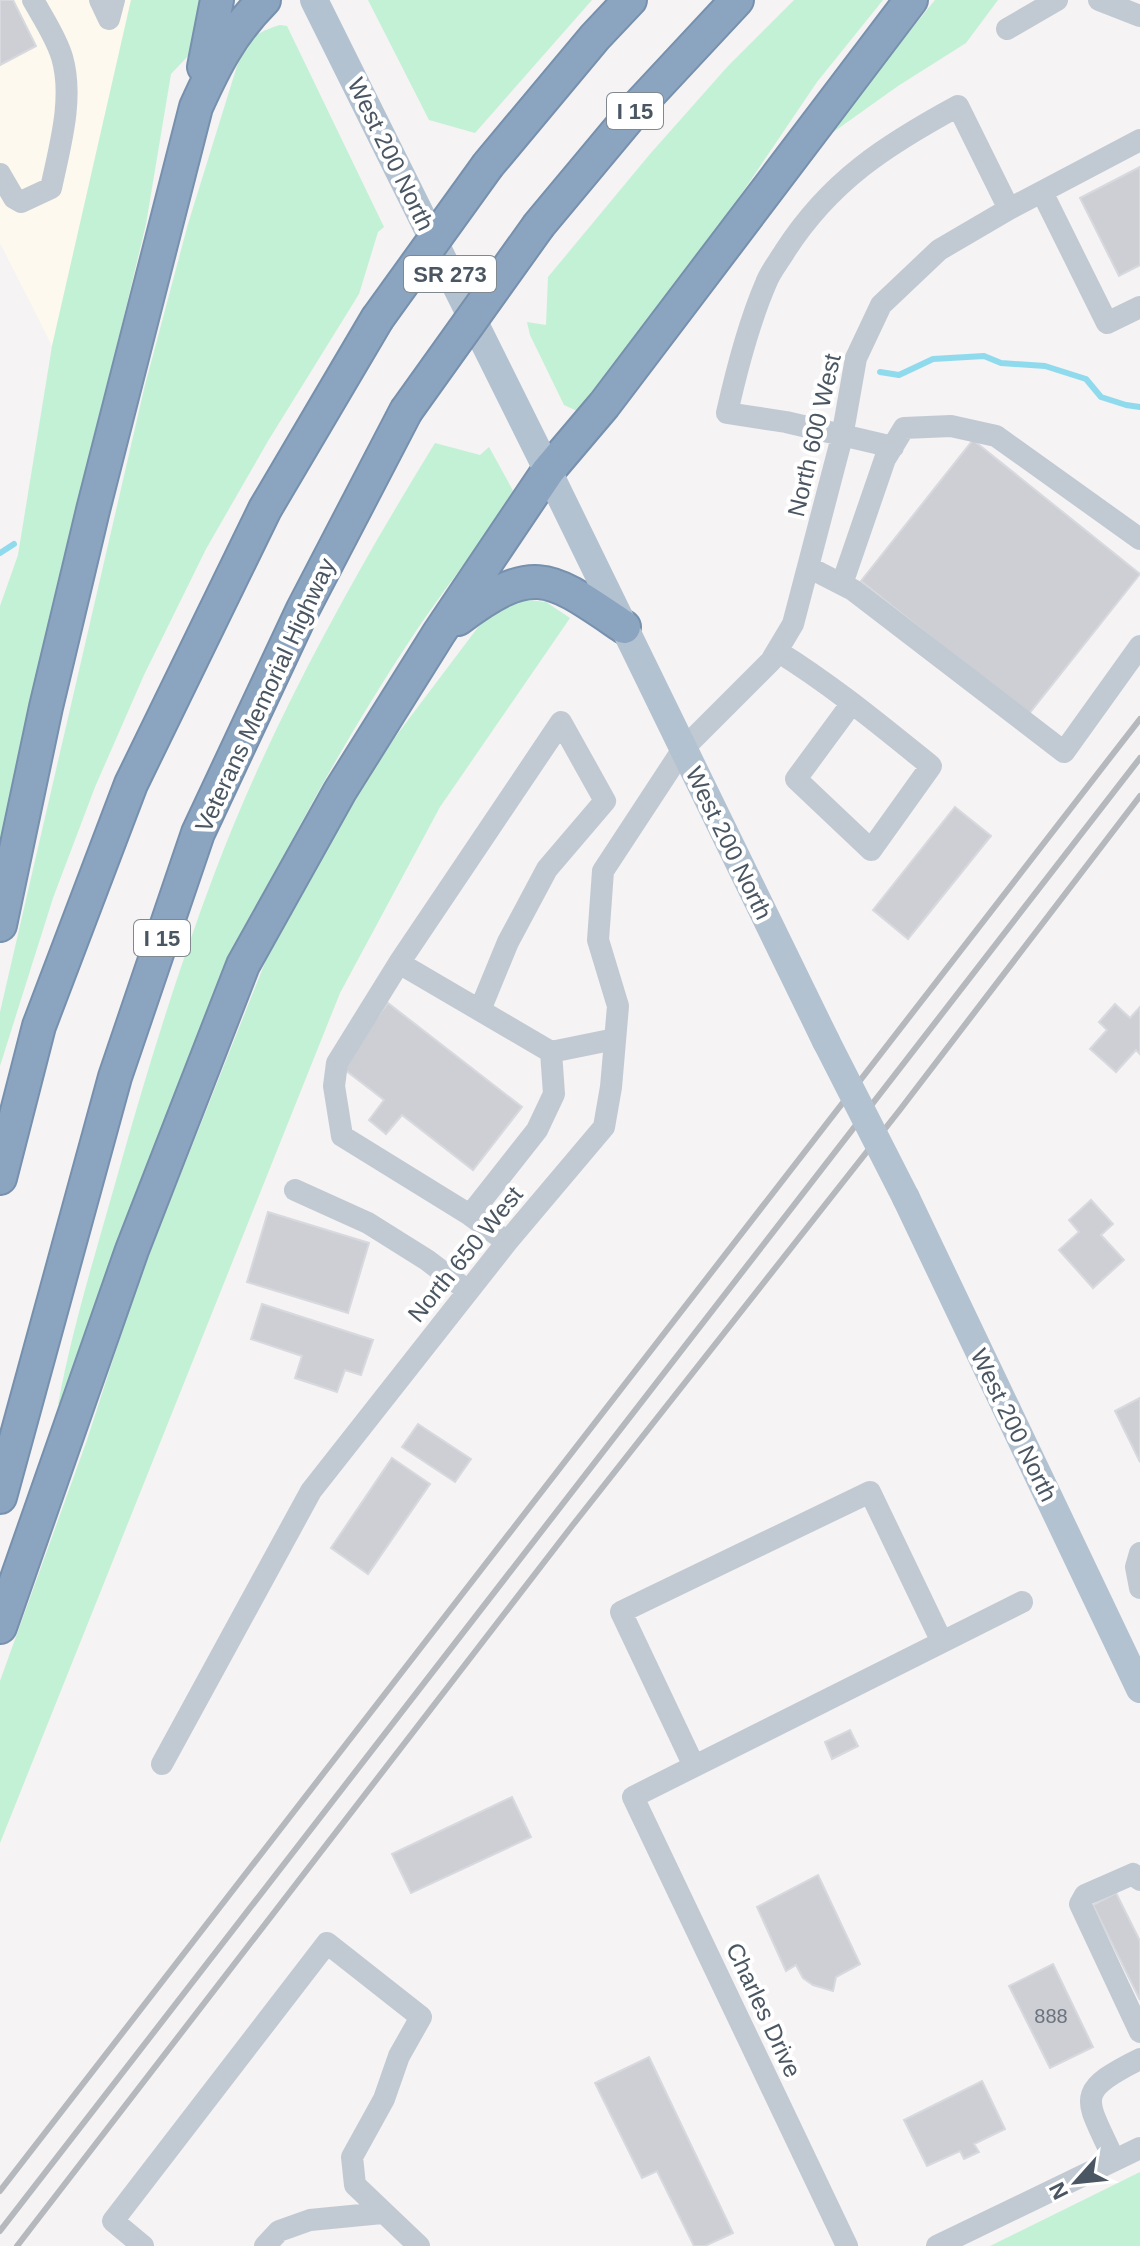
<svg xmlns="http://www.w3.org/2000/svg" width="1140" height="2246" viewBox="0 0 1140 2246" font-family="Helvetica,sans-serif">
<style>
.commercial{fill:#fdf9ef}
.green{fill:#c3f1d5}
.lines{fill:none;stroke-linecap:round;stroke-linejoin:round}
.stream{stroke:#90daee;stroke-width:6}
.building{fill:#cdcfd5;stroke:#d7d9de;stroke-width:2}
.highway-casing{stroke:#7690ad;stroke-width:36}
.minor{stroke:#c1cad2;stroke-width:22}
.major{stroke:#b3c2d1;stroke-width:28}
.highway{stroke:#8ba5c1;stroke-width:32}
.rail{stroke:#b5b8bd;stroke-width:6}
.highway-bridge-casing{stroke:#7690ad;stroke-width:36;stroke-linecap:butt}
.major-bridge{stroke:#b3c2d1;stroke-width:28}
.highway-bridge{stroke:#8ba5c1;stroke-width:32}
.labels{text-anchor:middle;dominant-baseline:central;stroke-width:8;stroke-linejoin:round;paint-order:stroke}
.number-label{font-size:20px;fill:#6b747e}
.shield{fill:#fff;stroke:#808990;stroke-width:2}
.shield-label{font-size:22px;font-weight:bold;fill:#4a5661}
.street-label{font-size:24px;fill:#4a5661;stroke:#fff}
</style>
<rect width="100%" height="100%" fill="#f5f3f3"/>
<path class="commercial" d="M 0,0 L 131,0 L 52,346 L 0,243 Z"/>
<path class="green" d="M 131,0 L 202,0 L 189,55 L 171,74 L 146,224 L 57,597 L 0,848 L 0,606 L 18,555 L 52,346 Z
M 368,0 L 592,0 L 475,133 L 429,120 Z
M 794,0 L 883,0 L 817,82 L 696,261 L 588,408 L 577,411 L 564,405 L 530,335 L 527,322 L 546,325 L 548,277 L 650,154 L 728,66 Z
M 935,0 L 998,0 L 966,43 L 898,86 L 832,133 L 890,55 Z
M 280,25 L 287,26 L 384,227 L 378,232 L 359,294 L 268,441 L 206,549 L 144,675 L 95,787 L 53,898 L 0,1066 L 0,1012 L 145,385 L 188,224 L 237,66 C 247,41 253,33 280,25 Z
M 435,443 L 480,455 L 489,447 L 516,496 C 482,541 446,586 414,634 C 351,729 296,828 246,931 L 66,1395 L 58,1405 C 72,1328 96,1252 117,1177 C 146,1074 177,972 215,872 C 271,724 352,578 435,443 Z
M 527,595 L 528,600 L 546,602 L 570,618 L 440,807 L 340,993 L 0,1843 L 0,1681 L 87,1440 L 139,1279 L 266,960 L 320,855 L 362,781 L 491,610 Z
M 1140,2172 L 1140,2246 L 990,2246 Z"/>
<g class="lines">
<path class="stream" d="M 880,372 L 899,375 L 933,359 L 984,356 L 1001,363 L 1045,366 L 1086,379 L 1101,397 L 1126,405 L 1140,407
M 0,553 L 14,544"/>
</g>
<path class="building" d="M 0,0 L 13,0 L 36,46 L 0,65 Z
M 1140,167 L 1140,265 L 1119,276 L 1080,198 Z
M 973,440 L 1140,574 L 1028,715 L 861,581 Z
M 955,807 L 991,836 L 908,939 L 873,910 Z
M 388,1003 L 522,1107 L 473,1170 L 402,1115 L 386,1134 L 369,1120 L 384,1100 L 340,1066 Z
M 1115,1004 L 1130,1018 L 1140,1007 L 1140,1054 L 1136,1050 L 1116,1072 L 1090,1049 L 1107,1030 L 1099,1022 Z
M 1091,1200 L 1113,1224 L 1101,1235 L 1124,1260 L 1093,1288 L 1059,1250 L 1079,1232 L 1069,1220 Z
M 268,1212 L 369,1243 L 348,1313 L 247,1282 Z
M 262,1304 L 373,1340 L 361,1375 L 345,1370 L 337,1392 L 295,1378 L 302,1356 L 251,1339 Z
M 1140,1398 L 1140,1462 L 1115,1411 Z
M 418,1424 L 471,1459 L 455,1482 L 402,1447 Z
M 392,1458 L 430,1484 L 368,1574 L 331,1548 Z
M 850,1730 L 858,1746 L 832,1759 L 825,1742 Z
M 512,1797 L 531,1837 L 411,1893 L 392,1854 Z
M 818,1875 L 860,1964 L 836,1977 L 833,1991 L 813,1985 L 803,1978 L 796,1965 L 786,1971 L 757,1907 Z
M 1116,1893 L 1140,1941 L 1140,2000 L 1093,1905 Z
M 1053,1964 L 1093,2047 L 1050,2068 L 1009,1986 Z
M 649,2057 L 733,2233 L 705,2246 L 694,2246 L 657,2171 L 642,2178 L 595,2083 Z
M 982,2081 L 1005,2129 L 974,2144 L 979,2152 L 964,2159 L 960,2151 L 927,2166 L 904,2120 Z"/>
<g class="lines">
<g class="highway-casing">
<path id="highway" d="M 204,67 L 217,0
M 488,165 L 595,37 L 630,0
M 539,225 L 640,104 L 737,0
M 458,619 C 535,561 550,577 624,627
M 0,925 L 46,707 L 93,510 L 196,107 C 215,65 231,33 264,0
M 0,1178 L 39,1026 L 131,784 L 265,509 L 377,319
M 0,1497 L 115,1077 L 198,833 L 303,609 L 406,411
M 0,1627 L 132,1250 L 243,965 L 340,791 L 439,633 L 548,471 L 604,405 L 911,0"/>
</g>
<path class="minor" d="M 100,0 L 109,19 L 114,0
M 1099,0 L 1140,16
M 1007,29 L 1057,0
M 0,174 L 14,198 L 21,202 L 51,188 C 60,146 74,98 62,57 C 56,37 43,18 33,0
M 1042,192 L 1107,323 L 1140,307
M 893,447 L 786,422 L 727,413 C 737,368 748,325 766,283 C 770,272 779,261 785,251 C 830,181 886,145 958,106 L 1009,209
M 810,568 L 853,590 L 1064,752 L 1140,646
M 842,584 L 885,459 L 904,428 L 951,426 L 996,436 L 1140,539
M 777,651 C 832,685 880,725 931,766 L 871,850 L 796,779 L 852,703
M 399,963 L 337,1063 L 334,1086 L 342,1136 L 470,1215 L 507,1242
M 480,1010 L 508,942 L 547,869 L 605,801 L 561,722 L 399,963 L 551,1052 L 615,1039
M 295,1190 L 368,1223 L 427,1260 L 468,1291
M 470,1215 L 537,1130 L 554,1094 L 551,1052
M 1140,1553 L 1136,1567 L 1140,1588
M 162,1764 L 311,1491 L 507,1242 L 604,1127 L 611,1087 L 618,1006 L 598,940 L 603,871 L 683,749 L 771,661 L 793,624 L 842,437 L 856,358 L 881,305 L 939,250 L 1009,209 L 1140,140
M 694,1766 L 621,1612 L 870,1492 L 942,1642
M 1140,1880 L 1133,1874 L 1085,1895 L 1080,1904 L 1140,2032
M 1114,2160 C 1087,2099 1071,2093 1140,2059
M 143,2246 L 113,2221 L 327,1943 L 421,2017 L 399,2056 L 384,2099 L 352,2157 L 355,2185 L 419,2246
M 265,2246 L 279,2231 L 310,2220 L 382,2213
M 847,2246 L 633,1797 L 1022,1602
M 937,2246 L 1140,2148"/>
<path class="major" d="M 314,0 L 548,471 L 826,1041
M 906,1198 L 1140,1689"/>
<use href="#highway" class="highway"/>
<path class="rail" d="M 0,2191 L 1140,719
M 0,2231 L 1140,758
M 17,2246 L 572,1526 L 899,1111 L 1140,796"/>
<g class="highway-bridge-casing">
<path id="highway-bridge" d="M 377,319 L 488,165
M 406,411 L 539,225"/>
</g>
<path class="major-bridge" d="M 826,1041 L 906,1198"/>
<use href="#highway-bridge" class="highway-bridge"/>
</g>
<g class="labels">
<g class="number-label">
<text x="1051" y="2016">888</text>
</g>
<g class="shield">
<rect x="607" y="93" width="56" height="36" rx="6"/>
<rect x="404" y="256" width="92" height="36" rx="6"/>
<rect x="134" y="920" width="56" height="36" rx="6"/>
</g>
<g class="shield-label">
<text x="635" y="111">I 15</text>
<text x="450" y="274">SR 273</text>
<text x="162" y="938">I 15</text>
</g>
<g class="street-label">
<text transform="translate(391 154) rotate(64)">West 200 North</text>
<text transform="translate(814 435) rotate(-77)">North 600 West</text>
<text transform="translate(265 695) rotate(-65)">Veterans Memorial Highway</text>
<text transform="translate(729 843) rotate(64)">West 200 North</text>
<text transform="translate(465 1254) rotate(-51)">North 650 West</text>
<text transform="translate(1014 1425) rotate(64)">West 200 North</text>
<text transform="translate(764 2010) rotate(65)">Charles Drive</text>
</g>
</g>
<g transform="translate(1076 2182) rotate(243)" stroke="#ffffff" stroke-width="6" paint-order="stroke">
<path d="M0-6L14 30L0 20L-14 30Z" fill="#4a5661"/>
<text y="-12" font-size="22" font-weight="bold" text-anchor="middle" fill="#4a5661">N</text>
</g>
</svg>
